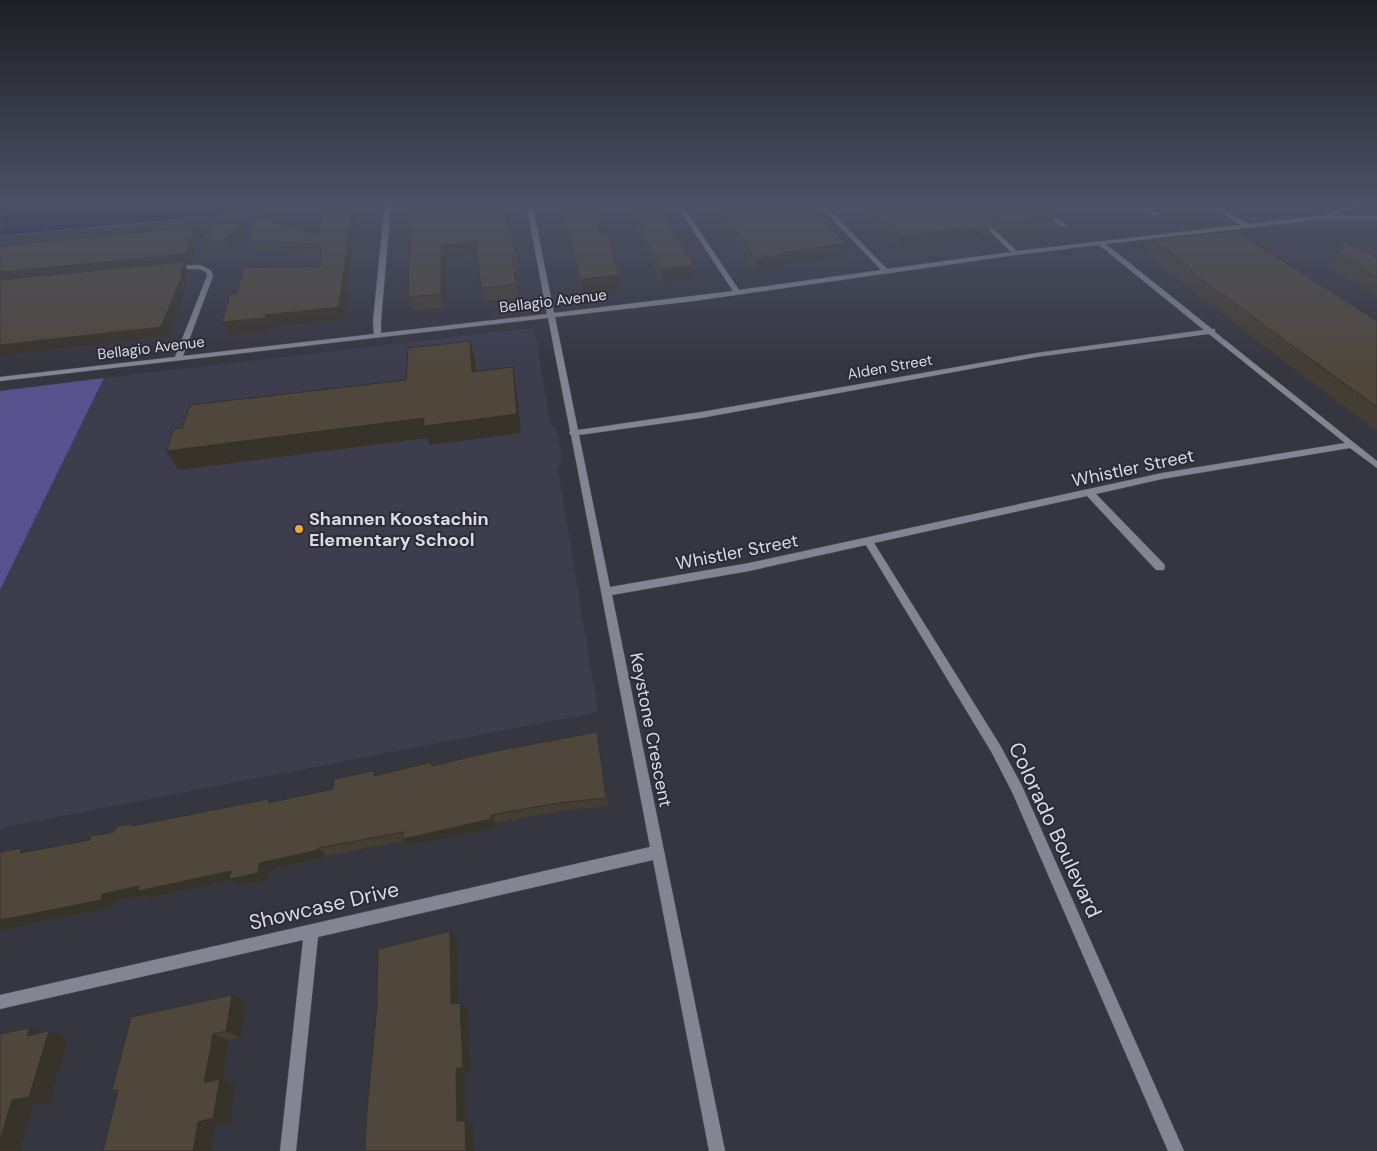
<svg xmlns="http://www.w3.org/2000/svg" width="1377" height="1151" viewBox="0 0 1377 1151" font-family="'DM Sans',sans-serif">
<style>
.built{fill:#3d3d4e}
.green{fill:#57518d}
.water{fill:#1b0d47;stroke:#554b76}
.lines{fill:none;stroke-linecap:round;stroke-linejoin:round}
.minor-casing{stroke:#52525c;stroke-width:1}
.minor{fill:#848492;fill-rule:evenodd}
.wall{fill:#443d34}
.shaded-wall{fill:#37322a}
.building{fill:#4f473c;stroke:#37322a}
.poi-dot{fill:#eca93a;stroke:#2c2b37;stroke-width:2}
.labels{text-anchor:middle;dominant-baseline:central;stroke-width:4;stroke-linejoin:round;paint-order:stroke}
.far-street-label{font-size:15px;fill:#dbdbe2;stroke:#2c2b37}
.street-label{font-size:18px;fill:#dbdbe2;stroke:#2c2b37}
.poi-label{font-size:18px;font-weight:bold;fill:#dbdbe2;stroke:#2c2b37;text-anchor:start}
.near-street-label{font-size:21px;fill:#dbdbe2;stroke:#2c2b37}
</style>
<rect width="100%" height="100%" fill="#363641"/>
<path class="built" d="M 531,328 L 535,332 L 550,422 L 557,431 L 562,458 L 558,469 L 598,712 L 0,828 L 0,590 L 104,378 Z"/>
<path class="green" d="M 104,378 L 0,590 L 0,391 Z"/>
<path class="water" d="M 0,203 L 269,203 L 268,207 L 260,210 L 217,215 L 211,218 L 196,216 L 171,220 L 0,236 Z"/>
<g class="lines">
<g class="minor-casing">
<path id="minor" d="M 385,203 L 391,203 L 381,321 L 381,333 L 547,314 L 526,203 L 532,203 L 554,313 L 733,291 L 675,203 L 681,203 L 739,290 L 881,270 L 817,203 L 823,203 L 887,269 L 1011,252 L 960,203 L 966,203 L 1017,251 L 1241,225 L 1207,203 L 1213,203 L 1248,224 L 1317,216 L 1377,216 L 1377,220 L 1317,220 L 1106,244 L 1212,329 L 1215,329 L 1215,332 L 1377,461 L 1377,468 L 1350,448 L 1162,479 L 1096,494 L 1164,564 L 1165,567 L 1164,570 L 1156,570 L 1087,496 L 874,543 L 1000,745 L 1022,786 L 1184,1151 L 1168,1151 L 1013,794 L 992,753 L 866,545 L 749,571 L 612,595 L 725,1151 L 709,1151 L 653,860 L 318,937 L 296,1151 L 280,1151 L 303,940 L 0,1009 L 0,995 L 650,847 L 571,435 L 569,433 L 570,431 L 548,318 L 0,381 L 0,377 L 175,357 L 207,276 L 206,272 L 199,269 L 171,269 L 171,267 L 173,266 L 200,265 L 211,270 L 213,276 L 183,356 L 374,334 L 373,321 ZM 1099,245 L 1204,330 L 1036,353 L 701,412 L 578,430 L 555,317 L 694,301 L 1016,255 ZM 1209,334 L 1345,443 L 1162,473 L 749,563 L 610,587 L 579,435 L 701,418 L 1036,357 Z
M 1032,203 L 1038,203 L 1067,226 L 1062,227 Z
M 1135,203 L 1141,203 L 1160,215 L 1155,216 Z
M 1357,204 L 1360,206 L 1359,207 L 1328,216 L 1325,214 Z"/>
</g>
<use href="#minor" class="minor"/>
</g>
<path class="wall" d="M 324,203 L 362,203 L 360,204 L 352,250 L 344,319 L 271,327 L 270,330 L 229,335 L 237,294 L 321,266 L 321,256 L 256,252 L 250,240 L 318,235 Z
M 411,203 L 509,229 L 516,254 L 518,267 L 514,268 L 518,298 L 484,301 L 481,288 L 478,254 L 445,258 L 445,308 L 413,310 L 408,297 Z
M 560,203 L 598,203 L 599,208 L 592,208 L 620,289 L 583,293 Z
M 622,203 L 656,203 L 694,278 L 662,282 L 641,242 L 641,237 Z
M 706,203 L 806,203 L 844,257 L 784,264 L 784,267 L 755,271 L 725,227 Z
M 852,203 L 1037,203 L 1055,216 L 1051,228 L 1000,233 L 992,225 L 989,234 L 981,235 L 980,238 L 898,248 Z
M 1156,203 L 1274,203 L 1226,209 L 1218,204 L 1215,210 L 1174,215 Z
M 242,223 L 246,232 L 228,250 L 207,248 L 202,239 Z
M 1152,239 L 1377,321 L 1377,431 L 1246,333 L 1247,332 L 1183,284 L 1184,283 L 1145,253 Z
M 1345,241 L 1377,258 L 1377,297 L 1329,267 Z
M 598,741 L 608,806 L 561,811 L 495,823 L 495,827 L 408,846 L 404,841 L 326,856 L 326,857 L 268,870 L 267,880 L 239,886 L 231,880 L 150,898 L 145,895 L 115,901 L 113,907 L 29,852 L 90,840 L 131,824 L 134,826 L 272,802 L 333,789 L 377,775 L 433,766 Z
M 232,995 L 246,1003 L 241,1038 L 228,1040 L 222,1080 L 236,1084 L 230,1122 L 215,1126 L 211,1151 L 103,1151 L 117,1093 L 112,1091 Z"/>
<path class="shaded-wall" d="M 355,203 L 362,203 L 360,204 L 352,250 L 344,319 L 271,327 L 270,330 L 229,335 L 222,322 L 265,315 L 339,307 L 348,238 Z
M 1190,203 L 1218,203 L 1215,210 L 1174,215 L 1180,204 Z
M 1230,203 L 1274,203 L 1226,209 Z
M 242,223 L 246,232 L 228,250 L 224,241 Z
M 984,226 L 980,238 L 898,248 L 900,236 Z
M 194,227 L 199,236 L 191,263 L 185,264 L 188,271 L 186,279 L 188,282 L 167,336 L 0,355 L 0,272 Z
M 476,241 L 479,254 L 445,258 L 445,308 L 441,294 L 441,245 Z
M 846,244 L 844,257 L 784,264 L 784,267 L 755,271 L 756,259 L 783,252 Z
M 694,265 L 694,278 L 662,282 L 662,269 Z
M 619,275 L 620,289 L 583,293 L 581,279 Z
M 470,341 L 475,360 L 476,391 L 472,372 Z
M 513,367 L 516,386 L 521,433 L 430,445 L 427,438 L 178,470 L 166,451 Z
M 491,815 L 495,823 L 495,827 L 408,846 L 403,839 Z
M 22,848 L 35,855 L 20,853 Z
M 319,848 L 326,856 L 326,857 L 268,870 L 267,880 L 239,886 L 231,880 L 150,898 L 145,895 L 115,901 L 113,907 L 0,930 L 0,920 L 102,894 L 259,863 Z
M 450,931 L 457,940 L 458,1011 L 451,1004 Z
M 232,995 L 246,1003 L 241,1038 L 226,1031 Z
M 460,1003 L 467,1010 L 470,1073 L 464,1074 L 465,1124 L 457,1121 L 456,1069 Z
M 30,1028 L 48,1034 L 49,1031 L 68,1037 L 50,1101 L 33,1105 L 20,1151 L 0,1151 L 0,1140 Z
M 213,1034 L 228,1040 L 222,1080 L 236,1084 L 230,1122 L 215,1126 L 211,1151 L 193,1151 L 204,1083 Z
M 465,1121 L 473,1125 L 474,1151 L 466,1151 Z"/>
<path class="building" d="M 324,203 L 355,203 L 348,238 L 339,307 L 265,315 L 265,318 L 222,322 L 230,295 L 237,294 L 244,268 L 321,266 L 321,245 L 250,240 L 255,217 L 318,235 Z
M 411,203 L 504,203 L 508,229 L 510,229 L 516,254 L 512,254 L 516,284 L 481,288 L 476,241 L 441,245 L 441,294 L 408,297 Z
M 561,203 L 590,203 L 601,234 L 608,233 L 619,275 L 581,279 Z
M 628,203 L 656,203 L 694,265 L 662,269 L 641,230 L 643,229 Z
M 716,203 L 806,203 L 846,244 L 783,252 L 785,254 L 756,259 L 726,214 Z
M 866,203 L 972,203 L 993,222 L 981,223 L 984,226 L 900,236 Z
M 984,203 L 1037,203 L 1055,216 L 1004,221 Z
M 219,223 L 242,223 L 224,241 L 202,239 Z
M 194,227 L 186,254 L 0,272 L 0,246 Z
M 1236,231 L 1377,321 L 1377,407 L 1255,319 L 1257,319 L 1190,271 L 1193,270 L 1152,239 Z
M 1345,241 L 1377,258 L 1377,277 L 1338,253 Z
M 184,262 L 180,273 L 183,273 L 161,327 L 0,345 L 0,280 Z
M 470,341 L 472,372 L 513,367 L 517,414 L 424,426 L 424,418 L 166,451 L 174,429 L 182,428 L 190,405 L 406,380 L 408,348 Z
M 597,732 L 606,798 L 558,803 L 491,815 L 491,819 L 403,839 L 403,832 L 319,848 L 319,850 L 259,863 L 258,873 L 229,879 L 231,871 L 138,891 L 139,886 L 102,894 L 101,900 L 0,920 L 0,852 L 22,848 L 20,853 L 90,840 L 91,836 L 113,832 L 119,826 L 131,824 L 132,826 L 269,799 L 268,803 L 333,789 L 334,779 L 374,771 L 374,776 L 431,762 L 432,766 L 491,752 Z
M 450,931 L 451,1004 L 460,1003 L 463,1067 L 456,1069 L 457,1121 L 465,1121 L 466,1151 L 365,1151 L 367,1109 L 377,1006 L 378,949 Z
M 232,995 L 226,1031 L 213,1034 L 204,1083 L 220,1079 L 213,1118 L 198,1122 L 193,1151 L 103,1151 L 118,1090 L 112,1091 L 131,1017 Z
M 30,1028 L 27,1036 L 49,1031 L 29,1097 L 12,1100 L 0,1140 L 0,1034 Z"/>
<linearGradient id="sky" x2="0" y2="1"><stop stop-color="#1e1e24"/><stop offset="0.56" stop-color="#4c5265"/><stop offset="1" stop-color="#4c5265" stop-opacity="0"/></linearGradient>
<rect width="1377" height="364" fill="url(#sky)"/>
<circle class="poi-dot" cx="299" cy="529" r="5"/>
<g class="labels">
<g class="far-street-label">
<text transform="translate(553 301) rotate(-7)">Bellagio Avenue</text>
<text transform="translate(151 348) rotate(-7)">Bellagio Avenue</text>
<text transform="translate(890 367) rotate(-10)">Alden Street</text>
</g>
<g class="street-label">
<text transform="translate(1133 468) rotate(-12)">Whistler Street</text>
<text transform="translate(737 552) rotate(-11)">Whistler Street</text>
<text transform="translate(651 730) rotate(79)">Keystone Crescent</text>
</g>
<g class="poi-label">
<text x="309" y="519">Shannen Koostachin<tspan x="309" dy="21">Elementary School</tspan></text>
</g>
<g class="near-street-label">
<text transform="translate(1055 830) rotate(65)">Colorado Boulevard</text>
<text transform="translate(324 906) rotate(-13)">Showcase Drive</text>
</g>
</g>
</svg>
